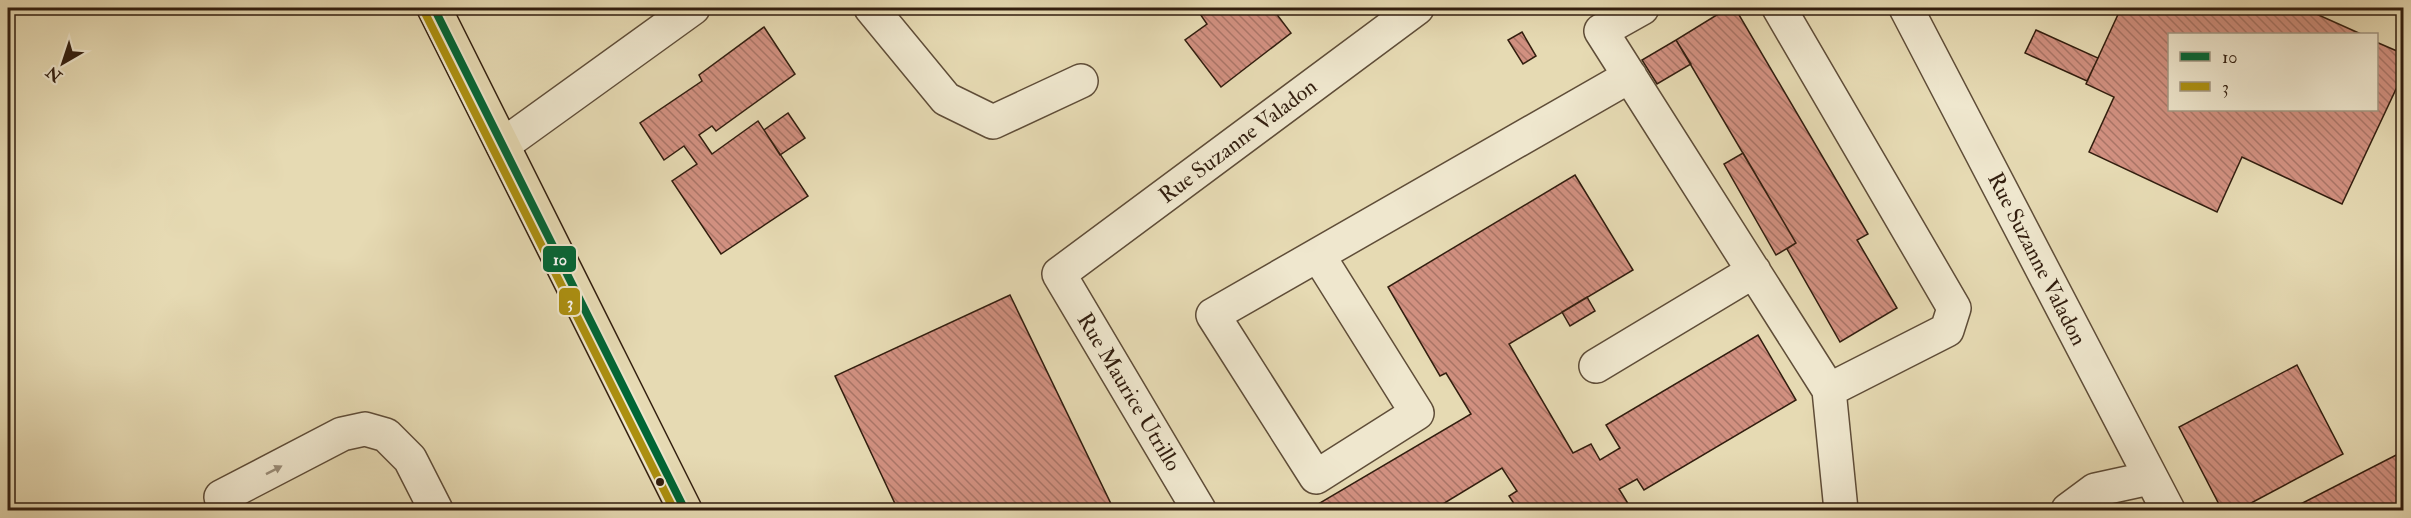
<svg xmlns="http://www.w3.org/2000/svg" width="2411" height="518" viewBox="0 0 2411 518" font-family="'IM FELL Double Pica',serif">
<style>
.building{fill:url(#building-back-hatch);stroke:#321e0f;stroke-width:1.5}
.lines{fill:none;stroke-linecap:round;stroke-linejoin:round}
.minor-casing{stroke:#5f4d38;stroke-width:36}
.major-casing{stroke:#321e0f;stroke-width:36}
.minor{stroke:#efe7ce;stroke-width:33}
.major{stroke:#e6dab3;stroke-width:33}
.bus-1-casing{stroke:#efe7ce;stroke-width:12}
.bus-2-casing{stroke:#efe7ce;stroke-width:12}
.bus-1{stroke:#016635;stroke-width:8}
.bus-2{stroke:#ac9010;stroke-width:8}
.oneway{fill:#9a8d78}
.bus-dot{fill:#321e0f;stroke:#efe7ce;stroke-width:2}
.labels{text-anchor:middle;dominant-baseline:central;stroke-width:5;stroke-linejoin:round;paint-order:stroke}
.street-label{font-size:22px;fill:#321e0f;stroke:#efe7ce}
.line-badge{stroke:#efe7ce;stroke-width:2}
.badge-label{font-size:16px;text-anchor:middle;font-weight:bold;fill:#fff}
</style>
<defs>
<pattern id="building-back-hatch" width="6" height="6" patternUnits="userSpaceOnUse" patternTransform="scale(1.5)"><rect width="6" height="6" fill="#d19080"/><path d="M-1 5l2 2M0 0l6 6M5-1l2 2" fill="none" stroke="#aa7567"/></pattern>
</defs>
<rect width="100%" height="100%" fill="#e6dab3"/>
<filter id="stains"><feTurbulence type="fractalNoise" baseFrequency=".00333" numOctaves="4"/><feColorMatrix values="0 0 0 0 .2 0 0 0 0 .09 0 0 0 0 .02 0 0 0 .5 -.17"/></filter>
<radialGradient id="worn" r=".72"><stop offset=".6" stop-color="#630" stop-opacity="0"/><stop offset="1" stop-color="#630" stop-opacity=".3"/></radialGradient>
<path class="building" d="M 1196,8 L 1272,8 L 1291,33 L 1221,87 L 1185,40 L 1207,24 Z
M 1728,8 L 1735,8 L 1868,234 L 1857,240 L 1897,308 L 1840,342 L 1787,249 L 1796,243 L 1676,40 Z
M 2121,8 L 2303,8 L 2361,34 L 2170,34 L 2170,110 L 2376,110 L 2376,42 L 2404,54 L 2404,72 L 2342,204 L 2242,157 L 2217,212 L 2089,152 L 2114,97 L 2086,84 Z
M 764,27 L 795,74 L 716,131 L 712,126 L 699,135 L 712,154 L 758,121 L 808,196 L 721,254 L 672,181 L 697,164 L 684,146 L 664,160 L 640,123 L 702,81 L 699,75 Z
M 2036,30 L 2098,58 L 2087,81 L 2025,53 Z
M 1522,32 L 1536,56 L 1523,64 L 1508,40 Z
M 1676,40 L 1691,64 L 1657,84 L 1642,60 Z
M 788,113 L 805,138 L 780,155 L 764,130 Z
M 1743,153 L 1796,243 L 1776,255 L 1724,164 Z
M 1575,175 L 1633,270 L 1509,344 L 1573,453 L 1591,444 L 1600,460 L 1620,448 L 1606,425 L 1758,335 L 1796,400 L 1644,490 L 1637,479 L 1619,489 L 1632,510 L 1518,510 L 1509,496 L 1517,491 L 1502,468 L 1433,510 L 1308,510 L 1471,414 L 1446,373 L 1440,376 L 1388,287 Z
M 1010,295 L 1114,510 L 898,510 L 835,376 Z
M 1587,297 L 1595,311 L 1570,326 L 1562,312 Z
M 2297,365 L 2343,454 L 2238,510 L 2222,510 L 2179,427 Z
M 2404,451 L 2404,510 L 2289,510 Z"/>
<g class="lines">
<g class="minor-casing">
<path id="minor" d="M 871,8 L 946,99 L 993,122 L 1081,81
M 1642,8 L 1601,31 L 1829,390 L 1841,510
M 1779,8 L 1954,308 L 1947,330 L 1829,390
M 1906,8 L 2168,510
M 503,145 L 693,8
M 1318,255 L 1417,413 L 1316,477 L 1213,315 L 1630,76
M 1596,366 L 1754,271
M 221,497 L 342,434 L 365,429 L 386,435 L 410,459 L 436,510
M 1199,510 L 1059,274 L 1417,8
M 2068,510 L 2095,490 L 2150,478"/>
</g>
<g class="major-casing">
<path id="major" d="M 434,8 L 685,510"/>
</g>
<use href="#minor" class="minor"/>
<use href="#major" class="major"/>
<g class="bus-1-casing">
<path id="bus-1" d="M 434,8 L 685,510"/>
</g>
<g class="bus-2-casing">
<path id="bus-2" d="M 425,13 L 674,510"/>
</g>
<use href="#bus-1" class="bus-1"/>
<use href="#bus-2" class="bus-2"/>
</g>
<defs><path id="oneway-solid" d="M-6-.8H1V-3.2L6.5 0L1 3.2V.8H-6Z" transform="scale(1.5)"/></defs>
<use class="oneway" href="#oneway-solid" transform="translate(274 470) rotate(-27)"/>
<circle class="bus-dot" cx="660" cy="482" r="5"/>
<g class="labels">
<g class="street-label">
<text transform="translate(1238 141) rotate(-37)">Rue Suzanne Valadon</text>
<text transform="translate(2037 259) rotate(63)">Rue Suzanne Valadon</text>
<text transform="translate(1129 392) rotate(59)">Rue Maurice Utrillo</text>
</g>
</g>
<g class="line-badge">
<rect x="542" y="245" width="35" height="28" rx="6" fill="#016635"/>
<rect x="558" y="287" width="23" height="29" rx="6" fill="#ac9010"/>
</g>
<g class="badge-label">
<text x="560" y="265">10</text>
<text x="570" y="308">3</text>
</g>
<rect width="2411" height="518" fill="none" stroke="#e6dab3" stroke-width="30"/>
<rect x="9" y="9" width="2393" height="500" fill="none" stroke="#321e0f" stroke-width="3"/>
<rect x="15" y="15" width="2381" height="488" fill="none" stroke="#321e0f" stroke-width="1.5"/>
<rect x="2168" y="33" width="210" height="78" fill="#efe7ce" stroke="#a39782" stroke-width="1.5"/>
<rect x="2180" y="52" width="30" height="9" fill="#016635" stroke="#a39782" stroke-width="1.5"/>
<text x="2222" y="63" font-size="18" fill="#321e0f">10</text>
<rect x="2180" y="82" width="30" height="9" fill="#ac9010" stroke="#a39782" stroke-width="1.5"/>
<text x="2222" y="93" font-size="18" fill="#321e0f">3</text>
<g transform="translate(63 63) rotate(219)" stroke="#efe7ce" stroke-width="4.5" paint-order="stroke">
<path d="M0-4.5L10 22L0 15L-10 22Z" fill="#321e0f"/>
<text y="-9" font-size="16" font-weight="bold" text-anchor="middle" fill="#321e0f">N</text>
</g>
<rect width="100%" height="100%" filter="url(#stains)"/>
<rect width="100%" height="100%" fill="url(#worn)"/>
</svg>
